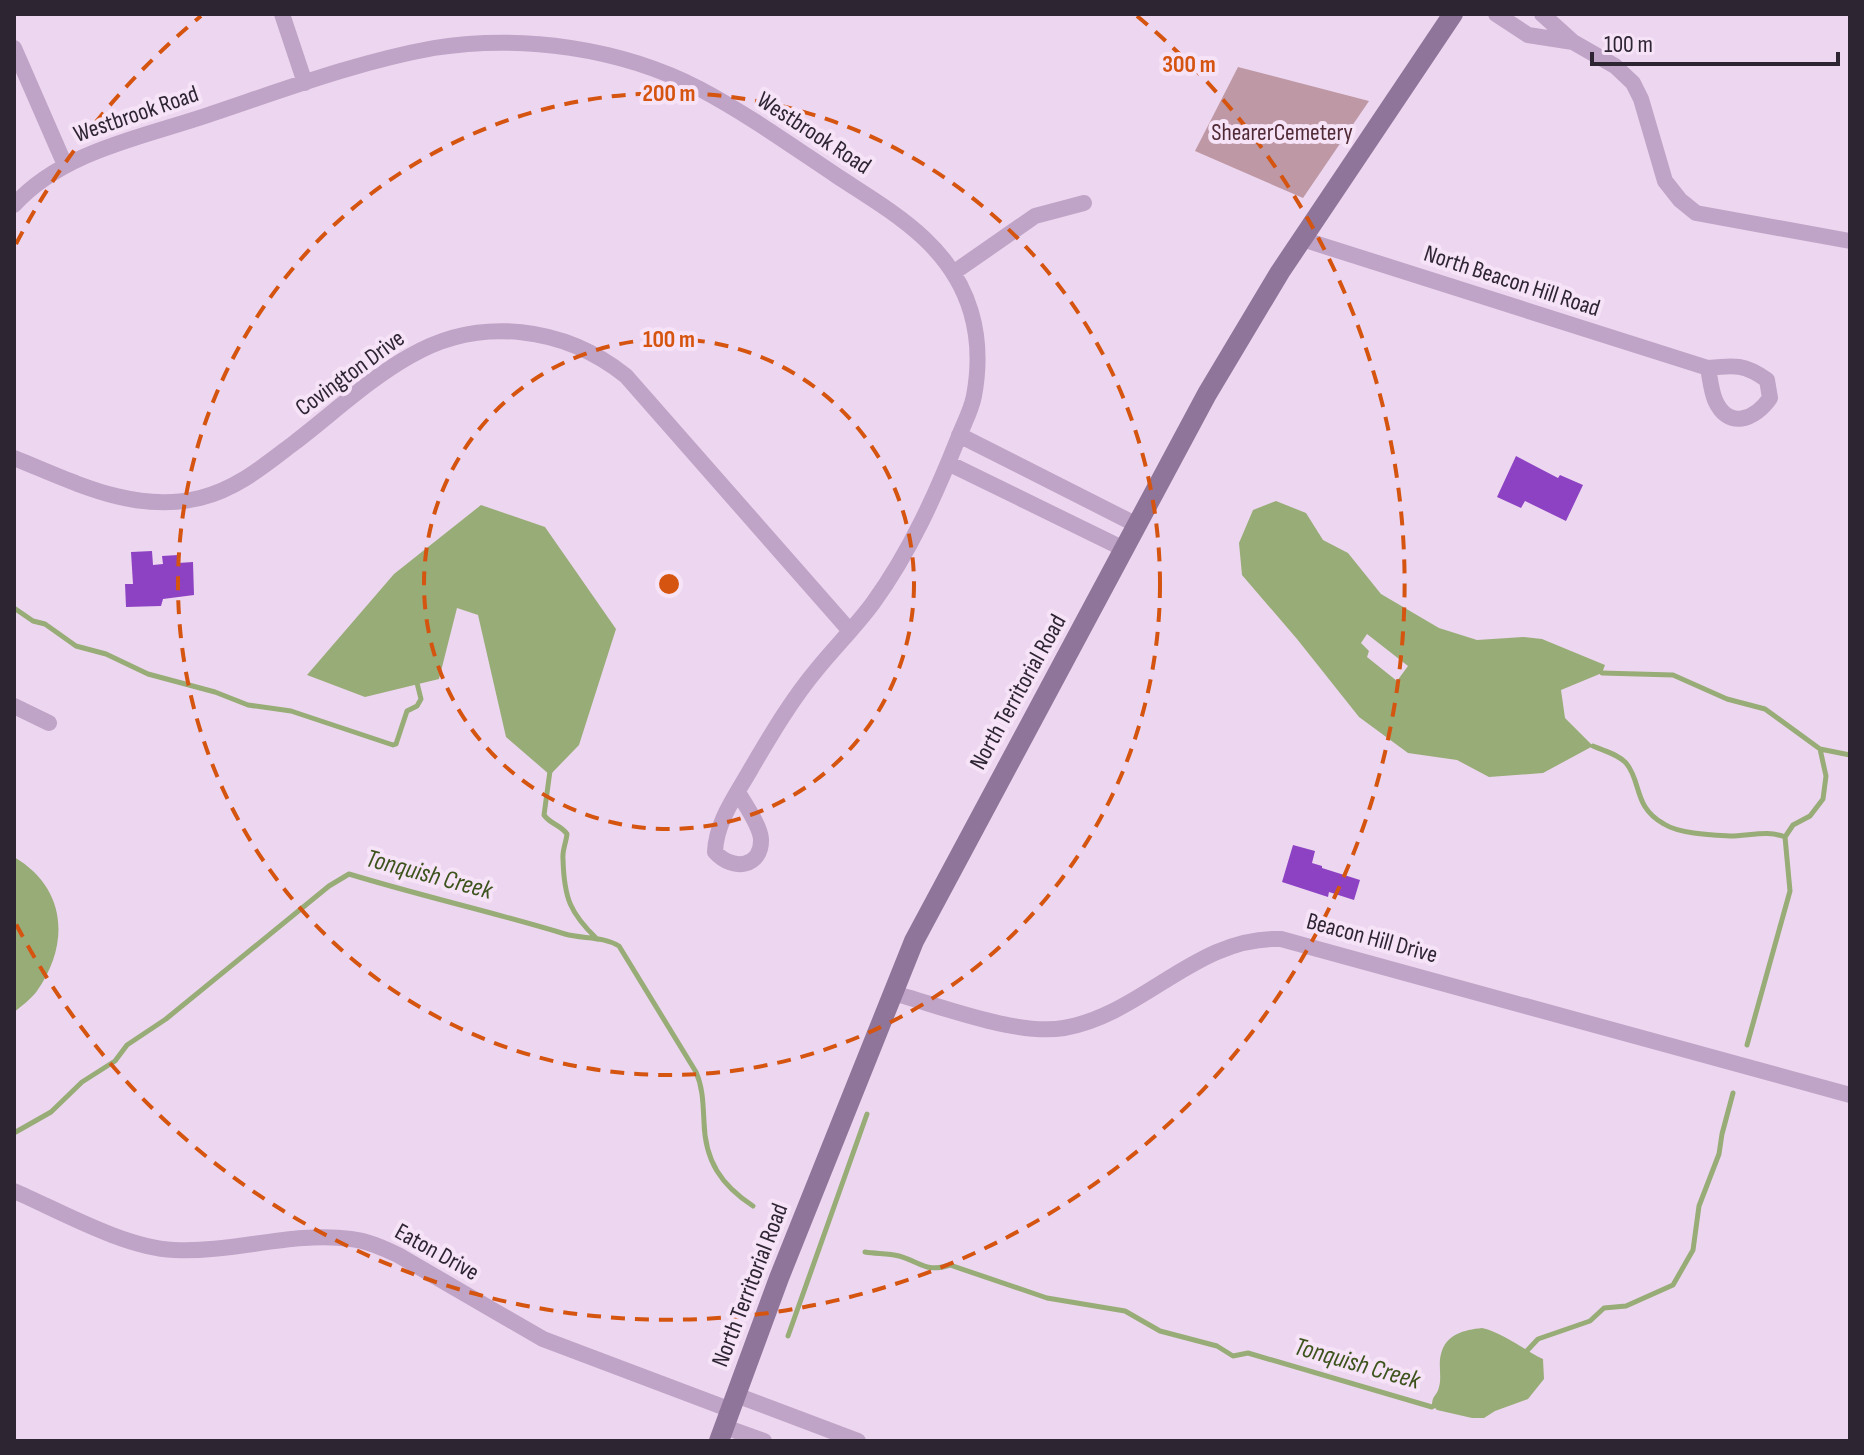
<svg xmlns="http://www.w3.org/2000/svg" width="1864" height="1455" viewBox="0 0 1864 1455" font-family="'Sofia Sans Condensed',sans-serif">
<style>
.green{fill:#be98a4}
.water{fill:#98ac77;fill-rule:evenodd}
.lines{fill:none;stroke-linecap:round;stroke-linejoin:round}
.stream{stroke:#98ac77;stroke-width:5}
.building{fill:#8d42c3}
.minor{stroke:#c0a4c7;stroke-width:16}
.secondary{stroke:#90759b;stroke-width:20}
.ring{fill:none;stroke:#d55410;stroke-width:4;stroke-dasharray:14 10}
.labels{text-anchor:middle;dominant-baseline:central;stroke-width:8;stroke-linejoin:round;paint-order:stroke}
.street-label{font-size:24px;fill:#2e2533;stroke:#f6e3f8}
.park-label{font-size:24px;fill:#502a35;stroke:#f6e3f8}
.water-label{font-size:26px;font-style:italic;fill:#3d531c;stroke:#f6e3f8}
.centre{fill:#d55410;stroke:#f6e3f8;stroke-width:4}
.ring-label{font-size:24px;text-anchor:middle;font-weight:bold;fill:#d55410;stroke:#f6e3f8;stroke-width:8;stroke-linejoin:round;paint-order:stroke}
</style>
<rect width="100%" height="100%" fill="#edd7f0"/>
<path class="green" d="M 1238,67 L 1369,101 L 1303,198 L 1195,151 Z"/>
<path class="water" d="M 1276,501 L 1306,513 L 1323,540 L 1348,553 L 1381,594 L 1439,628 L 1477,640 L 1523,637 L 1542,639 L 1605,665 L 1602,673 L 1561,690 L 1565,718 L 1593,746 L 1543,773 L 1489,777 L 1457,760 L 1408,753 L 1359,717 L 1297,639 L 1242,575 L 1239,543 L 1253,510 ZM 1367,634 L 1408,666 L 1397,681 L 1367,657 L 1369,651 L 1361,643 Z
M 481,505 L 545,527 L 616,629 L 579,745 L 550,775 L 506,737 L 478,615 L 457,608 L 439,679 L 365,697 L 307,675 L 394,574 Z
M 14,857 C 67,888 70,944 37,991 C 31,999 22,1006 14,1012 Z
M 1482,1328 C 1504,1333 1522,1349 1543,1359 L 1544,1379 L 1528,1399 L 1495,1411 L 1484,1418 L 1472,1418 L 1437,1410 L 1432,1405 C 1432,1395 1437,1396 1439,1387 C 1442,1377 1438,1365 1441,1354 C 1446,1334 1464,1330 1482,1328 Z"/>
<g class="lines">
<path class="stream" d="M 14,608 L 33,621 L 45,624 L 76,646 L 106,654 L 148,674 L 215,692 L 248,705 L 291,711 L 393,745 L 396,744 L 407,711 L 417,706 L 421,699 L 416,679
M 1602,673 L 1673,675 L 1727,699 L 1765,709 L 1820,749 L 1850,755
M 1593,746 C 1604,751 1618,754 1626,763 C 1642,782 1633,807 1664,824 C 1680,834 1711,835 1730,836 C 1749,836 1768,830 1785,837
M 550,771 L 544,815 C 550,824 561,825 567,834 C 566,843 562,851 563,859 C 564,898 570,913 597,939
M 1747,1045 L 1790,891 L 1785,837 L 1793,825 L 1810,816 L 1823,799 L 1826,776 L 1820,749
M 14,1133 L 51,1112 L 82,1082 L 115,1061 L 127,1045 L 166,1019 L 329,886 L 349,874 C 421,896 493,912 565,934 C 582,939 603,936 619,946 L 696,1072 C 703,1088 703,1104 704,1122 C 705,1161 721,1185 753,1206
M 865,1252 C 876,1254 888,1253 899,1256 C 921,1262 925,1273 950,1265 L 1047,1298 L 1125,1311 L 1160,1331 L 1217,1346 L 1233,1356 L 1248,1353 L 1432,1407 L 1438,1403
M 788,1336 L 867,1114
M 1523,1355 L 1538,1339 L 1590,1321 L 1604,1308 L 1626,1306 L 1673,1285 L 1693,1250 L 1699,1206 L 1719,1154 L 1722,1134 L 1733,1093"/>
</g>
<path class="building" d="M 1516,456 L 1558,478 L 1560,475 L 1583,485 L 1566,521 L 1525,501 L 1521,508 L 1497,497 Z
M 152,551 L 153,565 L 163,564 L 162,556 L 178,555 L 178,563 L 193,562 L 194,595 L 163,599 L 161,606 L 126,607 L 125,584 L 133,584 L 131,552 Z
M 1293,845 L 1315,851 L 1312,863 L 1322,866 L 1322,868 L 1360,880 L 1354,900 L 1329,892 L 1328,897 L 1282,882 Z"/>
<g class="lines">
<path class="minor" d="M 282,14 L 305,83
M 1496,14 L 1528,35 L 1573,42
M 1542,14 L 1573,42 L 1615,66 L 1633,83 L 1641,99 L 1665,181 L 1680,200 L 1696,213 L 1850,241
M 14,48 L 65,165
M 14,205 C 62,152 139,138 205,116 C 280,91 356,62 434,48 C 522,34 621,48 700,89 C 747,114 792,146 837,176 C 892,212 951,244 971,312 C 979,339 979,369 974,396 C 971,411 964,423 959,436 C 936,494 910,552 873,603 C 856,626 836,646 818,668 C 792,699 772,733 752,767 C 737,794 716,821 715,852 C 733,872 762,867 761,839 C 760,825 745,805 738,792
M 1302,239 L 1708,368 C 1734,365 1745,364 1767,380 L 1770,398 C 1755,420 1728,430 1715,400 C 1711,390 1710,378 1708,368
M 953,273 L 1035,216 L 1084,203
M 959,435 L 1137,525
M 14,458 C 74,482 134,514 200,498 C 237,489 265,465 294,443 C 332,414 369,379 410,356 C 480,315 565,327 626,376 L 850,631
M 950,464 L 1124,549
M 14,706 L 49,723
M 893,993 C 941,1006 1016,1036 1064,1028 C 1144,1014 1196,936 1281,939 L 1850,1095
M 14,1191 C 60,1211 125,1248 174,1250 C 233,1253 293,1231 351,1239 C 368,1241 383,1248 398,1255 L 543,1339 L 731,1410
M 736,1395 L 858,1441
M 725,1427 L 764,1441"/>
<path class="secondary" d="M 719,1441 L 779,1278 L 914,941 L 1207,394 L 1280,272 L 1453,14"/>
</g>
<g class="ring">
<circle cx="669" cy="584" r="245"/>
<circle cx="669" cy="584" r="491"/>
<path d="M16 244A736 736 0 0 1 201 16M1137 16A736 736 0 1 1 16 924"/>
</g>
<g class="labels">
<g class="street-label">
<text transform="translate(136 114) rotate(-19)">Westbrook Road</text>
<text transform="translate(814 133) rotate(33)">Westbrook Road</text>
<text transform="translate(1512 281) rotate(18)">North Beacon Hill Road</text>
<text transform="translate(350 373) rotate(-36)">Covington Drive</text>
<text transform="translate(1018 692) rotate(-61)">North Territorial Road</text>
<text transform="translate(1372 938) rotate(15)">Beacon Hill Drive</text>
<text transform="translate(437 1252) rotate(29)">Eaton Drive</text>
<text transform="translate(750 1285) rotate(-69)">North Territorial Road</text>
</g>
<g class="park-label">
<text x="1282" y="132">ShearerCemetery</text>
</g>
<g class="water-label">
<text transform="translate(429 875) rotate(15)">Tonquish Creek</text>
<text transform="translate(1357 1364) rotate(16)">Tonquish Creek</text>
</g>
</g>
<circle cx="669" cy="584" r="12" class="centre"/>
<g class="ring-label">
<text x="1189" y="72">300 m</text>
<text x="669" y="101">200 m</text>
<text x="669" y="347">100 m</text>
</g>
<rect width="1864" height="1455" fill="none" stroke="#2e2533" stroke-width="32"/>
<path d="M1592 52v12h246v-12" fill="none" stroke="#2e2533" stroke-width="4"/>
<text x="1604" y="52" font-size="24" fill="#2e2533" stroke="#f6e3f8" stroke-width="6" paint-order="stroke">100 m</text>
</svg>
